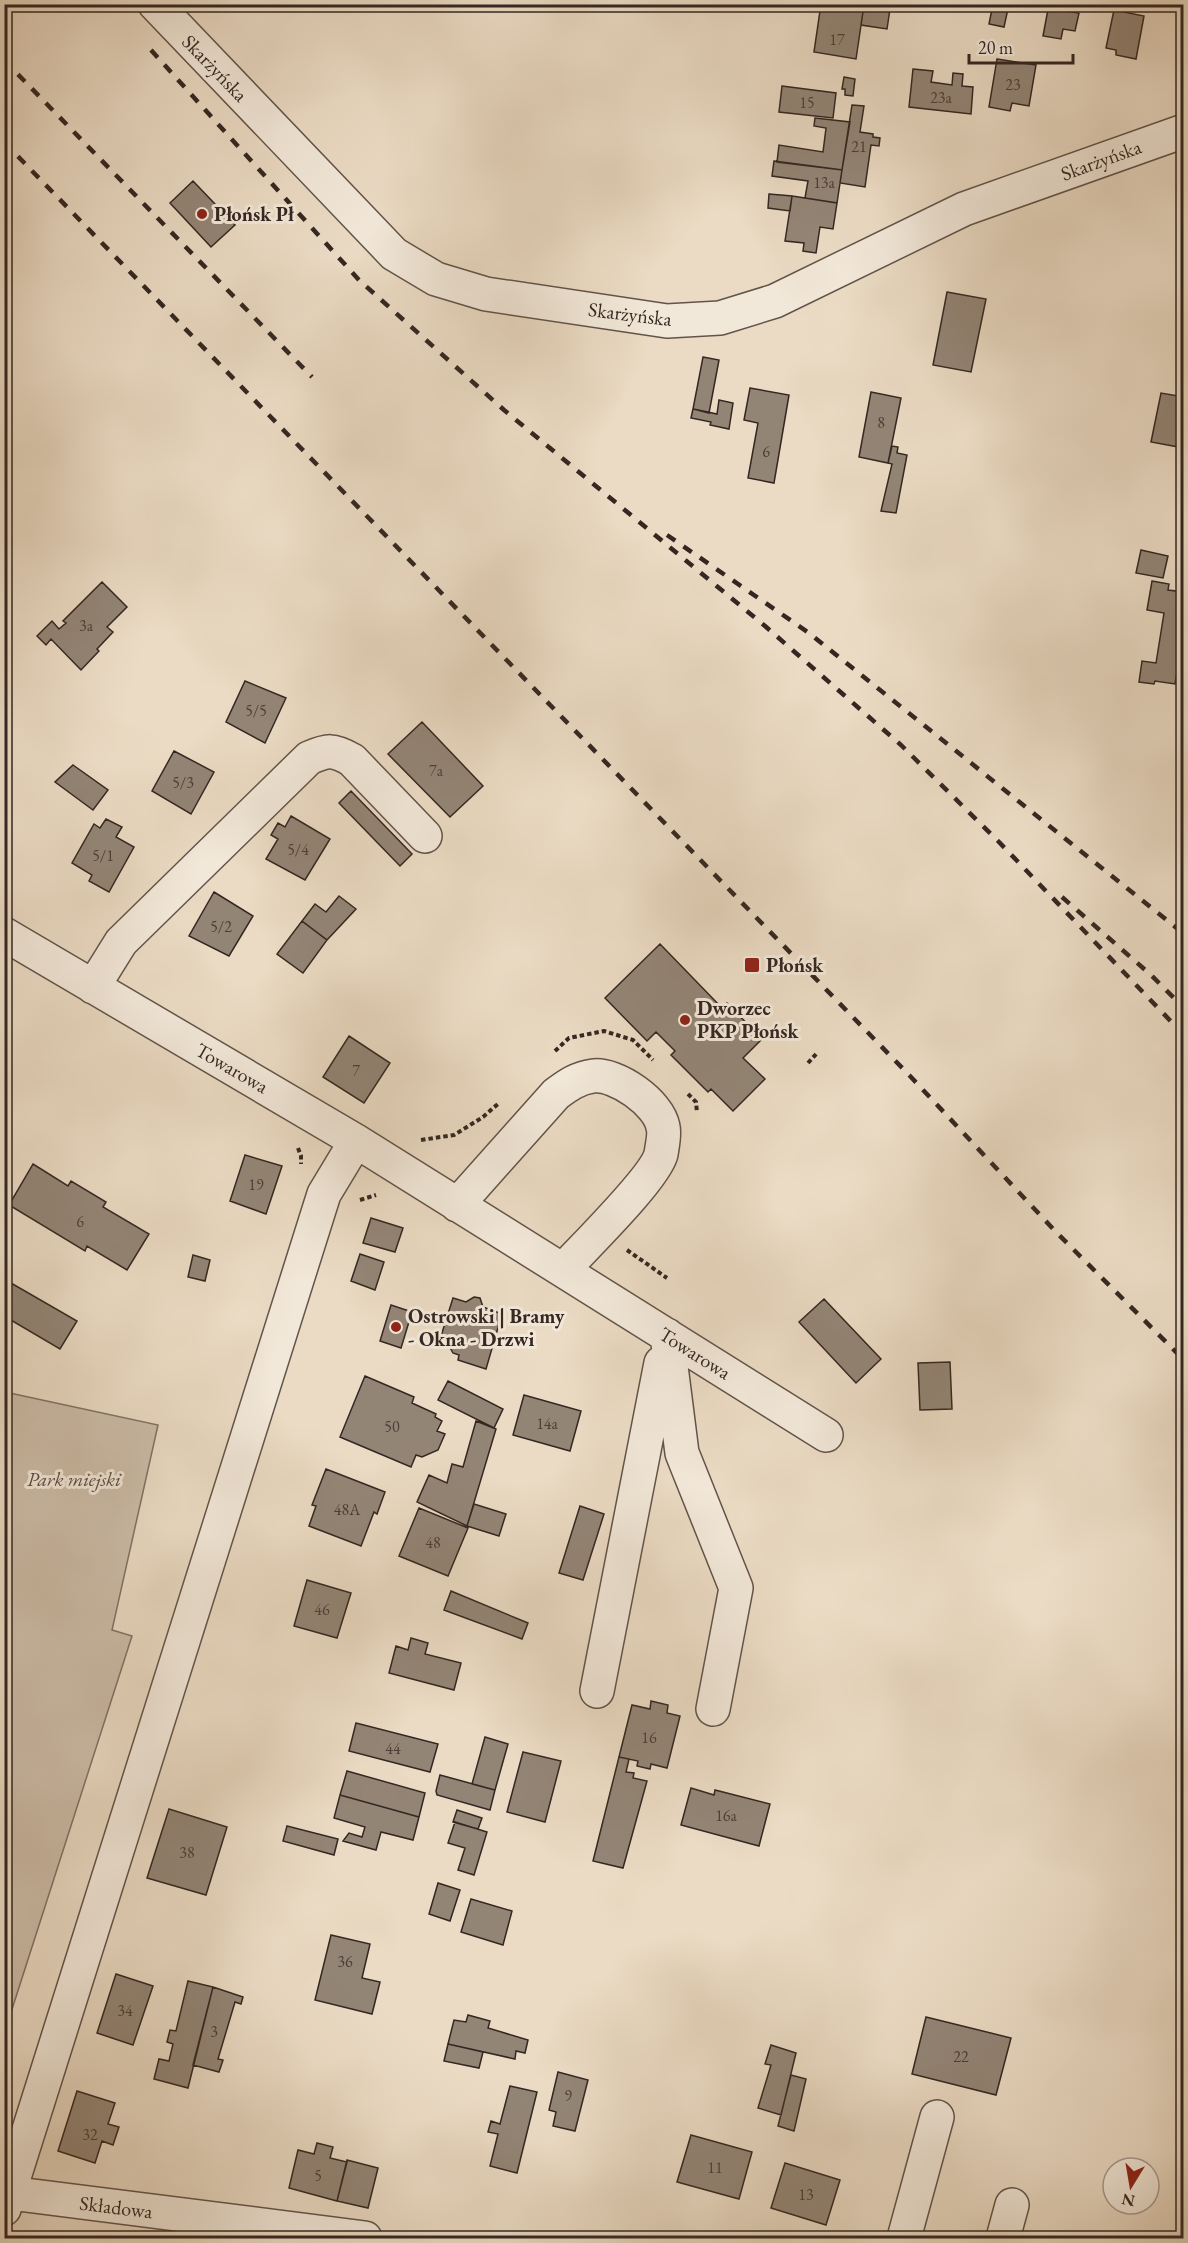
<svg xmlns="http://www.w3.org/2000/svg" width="1188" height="2243" viewBox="0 0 1188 2243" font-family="'EB Garamond',serif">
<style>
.green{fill:#ccbca8;stroke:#807265;stroke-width:1.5}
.building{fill:#938576;stroke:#342722;stroke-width:1.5}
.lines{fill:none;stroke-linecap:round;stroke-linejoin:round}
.minor-casing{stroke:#62544a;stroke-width:36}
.path{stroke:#342722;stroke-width:4;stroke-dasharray:4.5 3;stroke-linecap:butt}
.minor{stroke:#f2e8d9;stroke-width:33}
.rail{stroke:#342722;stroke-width:4.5;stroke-dasharray:10 10;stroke-linecap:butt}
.poi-dot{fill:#8f2418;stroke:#f2e8d9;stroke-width:2}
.labels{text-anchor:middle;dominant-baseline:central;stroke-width:6;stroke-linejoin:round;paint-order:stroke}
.number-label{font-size:16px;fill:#4c3e37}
.street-label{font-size:20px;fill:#342722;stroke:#f2e8d9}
.poi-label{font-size:20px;font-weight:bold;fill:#342722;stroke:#f2e8d9;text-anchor:start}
.park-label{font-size:20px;font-style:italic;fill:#5a4c44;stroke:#f2e8d9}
</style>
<rect width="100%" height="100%" fill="#ebdbc4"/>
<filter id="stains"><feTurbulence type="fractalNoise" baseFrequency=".00333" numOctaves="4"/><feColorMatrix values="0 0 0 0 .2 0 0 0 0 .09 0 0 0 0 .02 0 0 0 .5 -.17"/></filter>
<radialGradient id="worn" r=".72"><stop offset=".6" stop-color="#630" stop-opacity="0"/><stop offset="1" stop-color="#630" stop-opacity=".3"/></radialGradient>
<path class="green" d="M 5,1392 L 158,1425 L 112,1630 L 132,1636 L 5,2031 Z"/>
<path class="building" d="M 821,4 L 864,5 L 856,59 L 814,52 Z
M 993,4 L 1009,4 L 1004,27 L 989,24 Z
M 1049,4 L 1067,4 L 1066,11 L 1079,13 L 1075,31 L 1063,29 L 1061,39 L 1043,36 Z
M 864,5 L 890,9 L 887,29 L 861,25 Z
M 1114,10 L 1144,16 L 1136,59 L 1116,55 L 1116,50 L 1106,48 Z
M 997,59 L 1036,65 L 1029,106 L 1012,103 L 1010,111 L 989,107 Z
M 913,69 L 933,71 L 931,82 L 952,85 L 953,73 L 963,74 L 962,86 L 973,87 L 971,114 L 909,107 Z
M 844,77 L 855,79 L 853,96 L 845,95 L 845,89 L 842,89 Z
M 782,86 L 836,93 L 833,118 L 779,112 Z
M 852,105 L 864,106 L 860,132 L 873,134 L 873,137 L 880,138 L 879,146 L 871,145 L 865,187 L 840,183 Z
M 815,118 L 850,122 L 842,170 L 777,162 L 779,145 L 823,152 L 826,128 L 814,126 Z
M 774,161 L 842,170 L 837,203 L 805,198 L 808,181 L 772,176 Z
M 193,181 L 235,225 L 211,247 L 170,203 Z
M 769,194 L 792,196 L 790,211 L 768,208 Z
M 792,196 L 837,203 L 833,229 L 820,227 L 816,253 L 803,251 L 804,243 L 785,241 Z
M 947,292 L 986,299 L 971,372 L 933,365 Z
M 703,357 L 719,360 L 709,413 L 693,409 Z
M 1180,387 L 1184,387 L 1184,448 L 1151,442 L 1161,393 L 1178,396 Z
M 750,388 L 789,395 L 774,483 L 748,478 L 758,423 L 744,420 Z
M 871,392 L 901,398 L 888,463 L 859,457 Z
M 719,400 L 733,403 L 729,429 L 710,425 L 711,422 L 691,418 L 693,409 L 717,414 Z
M 892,446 L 898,447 L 897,453 L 907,455 L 896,513 L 881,511 L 892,464 L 888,463 Z
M 1141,550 L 1168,556 L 1163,578 L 1136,573 Z
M 1152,581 L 1169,584 L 1168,590 L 1184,592 L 1184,631 L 1175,684 L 1155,681 L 1154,684 L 1139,682 L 1142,661 L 1156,663 L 1164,613 L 1147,610 Z
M 102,582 L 127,607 L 107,627 L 113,632 L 97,649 L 99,651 L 81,670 L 51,639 L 46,645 L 37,636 L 52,621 L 59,629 L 66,623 L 63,621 Z
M 245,681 L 286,698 L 265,743 L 226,722 Z
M 422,722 L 483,786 L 450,817 L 388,754 Z
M 174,751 L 214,772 L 191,814 L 152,791 Z
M 73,765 L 108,790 L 93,810 L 55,782 Z
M 351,791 L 412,854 L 400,866 L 339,803 Z
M 291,816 L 330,839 L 305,880 L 266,859 L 278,839 L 271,835 L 278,823 L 285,827 Z
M 106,819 L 122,827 L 116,837 L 134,847 L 109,892 L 89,881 L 92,875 L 72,863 L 94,824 L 100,828 Z
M 214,892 L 253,916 L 229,956 L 189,936 Z
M 339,896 L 356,909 L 327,940 L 302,921 L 315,904 L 326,912 Z
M 302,921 L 327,940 L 303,973 L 277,954 Z
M 660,944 L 722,1008 L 727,1003 L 762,1039 L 743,1058 L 765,1079 L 733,1111 L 711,1089 L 708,1092 L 671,1055 L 675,1051 L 656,1032 L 647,1041 L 605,998 Z
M 349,1036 L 390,1063 L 364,1103 L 323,1077 Z
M 245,1155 L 282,1166 L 266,1214 L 230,1201 Z
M 33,1164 L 68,1186 L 71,1181 L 106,1202 L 103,1207 L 149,1234 L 127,1270 L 87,1246 L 85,1251 L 9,1205 Z
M 371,1218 L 403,1228 L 395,1252 L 363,1243 Z
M 360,1254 L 384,1262 L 375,1290 L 351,1281 Z
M 193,1255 L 210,1260 L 205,1281 L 188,1277 Z
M 4,1279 L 77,1321 L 60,1349 L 4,1316 Z
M 474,1297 L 480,1298 L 483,1307 L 502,1314 L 486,1369 L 458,1360 L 459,1355 L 453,1353 L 449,1346 L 451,1340 L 441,1336 L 453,1298 L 466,1302 Z
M 824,1299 L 881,1359 L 856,1383 L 799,1322 Z
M 391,1305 L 412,1312 L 401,1348 L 380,1341 Z
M 950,1362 L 952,1409 L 920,1410 L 918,1363 Z
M 365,1376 L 414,1397 L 412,1403 L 436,1414 L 435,1417 L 442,1421 L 437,1431 L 445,1434 L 438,1450 L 422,1457 L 416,1455 L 411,1467 L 340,1437 Z
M 448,1381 L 503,1409 L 494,1428 L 438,1400 Z
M 524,1395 L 581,1411 L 570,1451 L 513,1435 Z
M 476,1421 L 496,1429 L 467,1526 L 417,1502 L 429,1475 L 447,1483 L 452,1464 L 463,1467 Z
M 326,1469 L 385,1492 L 377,1514 L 374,1512 L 361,1546 L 309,1526 L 316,1506 L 312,1505 Z
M 474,1504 L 506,1514 L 499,1536 L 467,1526 Z
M 580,1506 L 604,1514 L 583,1580 L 559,1573 Z
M 419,1508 L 468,1528 L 448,1576 L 399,1556 Z
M 307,1580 L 351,1593 L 337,1638 L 294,1626 Z
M 451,1591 L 528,1623 L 522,1639 L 444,1610 Z
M 411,1638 L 428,1643 L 425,1654 L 461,1663 L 454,1690 L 389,1673 L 396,1646 L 408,1650 Z
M 651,1701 L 668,1705 L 667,1713 L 680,1716 L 667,1768 L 651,1764 L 650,1769 L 637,1766 L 638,1761 L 619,1757 L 632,1705 L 650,1709 Z
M 356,1723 L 438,1744 L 430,1772 L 349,1751 Z
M 485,1737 L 508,1744 L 495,1790 L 472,1784 Z
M 523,1752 L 561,1761 L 545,1822 L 507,1812 Z
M 619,1757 L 629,1759 L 626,1772 L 634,1773 L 633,1778 L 647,1781 L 623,1868 L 593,1861 Z
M 347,1771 L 425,1793 L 419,1817 L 340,1795 Z
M 440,1775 L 495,1790 L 490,1810 L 437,1795 L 436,1791 Z
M 691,1788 L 714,1795 L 715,1790 L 770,1804 L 759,1846 L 681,1825 Z
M 340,1795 L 419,1817 L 413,1840 L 381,1832 L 376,1850 L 343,1841 L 349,1833 L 362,1837 L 365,1827 L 334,1818 Z
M 169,1809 L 227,1827 L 206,1895 L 147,1878 Z
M 457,1810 L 482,1818 L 478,1829 L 453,1822 Z
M 455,1822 L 487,1832 L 474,1875 L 458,1870 L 465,1848 L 448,1843 Z
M 287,1826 L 338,1839 L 334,1855 L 283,1841 Z
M 438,1883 L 460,1890 L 450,1921 L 429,1914 Z
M 471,1899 L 512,1911 L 503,1945 L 461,1932 Z
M 331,1935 L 370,1944 L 362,1978 L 380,1982 L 372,2014 L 315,2000 Z
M 116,1974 L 153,1986 L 133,2045 L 97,2033 Z
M 188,1981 L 213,1987 L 188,2088 L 154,2079 L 159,2059 L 169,2061 L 173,2044 L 167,2042 L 170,2030 L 176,2031 Z
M 213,1987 L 243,1997 L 241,2004 L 235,2002 L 218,2059 L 223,2060 L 219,2072 L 193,2065 Z
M 468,2015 L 490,2021 L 488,2028 L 528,2040 L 525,2053 L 516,2051 L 515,2059 L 448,2044 L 454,2020 L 466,2022 Z
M 926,2017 L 1011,2038 L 996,2095 L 912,2074 Z
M 448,2044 L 483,2052 L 479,2068 L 444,2061 Z
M 771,2045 L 796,2053 L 781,2115 L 758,2108 L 771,2065 L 765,2064 Z
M 558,2072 L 588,2080 L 575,2131 L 553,2126 L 556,2112 L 549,2110 Z
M 791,2075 L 806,2079 L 794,2131 L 778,2126 Z
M 510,2086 L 537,2092 L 517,2173 L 490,2166 L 498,2134 L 488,2132 L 491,2121 L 500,2124 Z
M 77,2091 L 115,2103 L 108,2124 L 119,2127 L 113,2145 L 102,2141 L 95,2163 L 58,2151 Z
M 691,2135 L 752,2152 L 739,2199 L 677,2182 Z
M 317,2143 L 333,2147 L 330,2158 L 347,2162 L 337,2201 L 289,2188 L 298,2150 L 314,2154 Z
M 347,2160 L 378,2168 L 368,2208 L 337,2201 Z
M 785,2163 L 840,2180 L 826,2225 L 771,2208 Z
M 1055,2232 L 1066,2235 L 1068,2238 L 1044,2238 L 1046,2234 Z"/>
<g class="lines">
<g class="minor-casing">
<path id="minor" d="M 155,4 L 394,254 L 436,279 L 486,294 L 667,321 L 720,318 L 775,301 L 964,209 L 1184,131
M 4,934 L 356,1141 L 826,1435
M 93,987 L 121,942 L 309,758 C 328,750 333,749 352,760 L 425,836
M 457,1205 L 556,1094 C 568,1085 578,1078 593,1076 C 616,1073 659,1103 663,1127 C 665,1134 662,1147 661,1154 C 655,1178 583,1248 563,1270
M 667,1335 L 682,1453 L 736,1588 L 713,1709
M 597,1691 L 661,1363
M 10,2193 L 365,2238
M 4,2209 L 324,1194 L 356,1141
M 904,2238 L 937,2117
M 1003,2238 L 1012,2205"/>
</g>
<path class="path" d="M 555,1051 L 569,1038 L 604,1031 L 633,1040 L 653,1060
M 808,1063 L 818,1052
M 688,1094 L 696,1102 L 697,1113
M 421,1140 L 454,1135 L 483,1117 L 499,1103
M 298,1148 L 301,1156 L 301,1164
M 360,1200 L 376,1195
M 627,1250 L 667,1278"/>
<use href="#minor" class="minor"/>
<path class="rail" d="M 151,50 L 359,280 L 504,410 L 765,626 L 901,745 L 998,841 L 1184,1035
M 4,60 L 312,377
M 4,142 L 910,1076 L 1056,1232 L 1184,1360
M 667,535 L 809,633 L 1184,934
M 1062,897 L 1151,975 L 1184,1008"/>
</g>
<g class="poi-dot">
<circle cx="202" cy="214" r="6"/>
<rect x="744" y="957" width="16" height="16" rx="3"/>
<circle cx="685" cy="1020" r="6"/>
<circle cx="396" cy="1327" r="6"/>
</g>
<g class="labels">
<g class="number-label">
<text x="837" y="39">17</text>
<text x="1013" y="84">23</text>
<text x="941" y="97">23a</text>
<text x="807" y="102">15</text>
<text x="859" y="146">21</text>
<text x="824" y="182">13a</text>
<text x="881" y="422">8</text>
<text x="766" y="451">6</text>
<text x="86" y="625">3a</text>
<text x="256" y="710">5/5</text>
<text x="436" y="770">7a</text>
<text x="183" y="782">5/3</text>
<text x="298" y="849">5/4</text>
<text x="103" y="855">5/1</text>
<text x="221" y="926">5/2</text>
<text x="356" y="1070">7</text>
<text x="256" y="1184">19</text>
<text x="80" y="1221">6</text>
<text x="547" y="1423">14a</text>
<text x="392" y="1426">50</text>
<text x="347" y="1509">48A</text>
<text x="433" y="1542">48</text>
<text x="322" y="1609">46</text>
<text x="649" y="1737">16</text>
<text x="393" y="1748">44</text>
<text x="726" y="1815">16a</text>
<text x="187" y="1852">38</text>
<text x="345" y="1961">36</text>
<text x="125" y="2010">34</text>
<text x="214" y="2031">3</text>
<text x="961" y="2056">22</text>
<text x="568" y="2095">9</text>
<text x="90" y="2134">32</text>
<text x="715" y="2167">11</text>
<text x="318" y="2175">5</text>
<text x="806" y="2194">13</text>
</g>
<g class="street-label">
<text transform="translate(215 68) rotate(46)">Skarżyńska</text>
<text transform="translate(1101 160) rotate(-20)">Skarżyńska</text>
<text transform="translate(630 314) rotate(7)">Skarżyńska</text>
<text transform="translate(232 1068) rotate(30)">Towarowa</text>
<text transform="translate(695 1353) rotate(32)">Towarowa</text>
<text transform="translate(116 2207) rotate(7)">Składowa</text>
</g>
<g class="poi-label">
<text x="214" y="214">Płońsk Pł</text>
<text x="766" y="965">Płońsk</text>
<text x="697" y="1008">Dworzec<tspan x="697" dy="23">PKP Płońsk</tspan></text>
<text x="408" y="1316">Ostrowski | Bramy<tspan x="408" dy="23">- Okna - Drzwi</tspan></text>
</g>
<g class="park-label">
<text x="74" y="1479">Park miejski</text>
</g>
</g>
<rect width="1188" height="2243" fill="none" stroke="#ebdbc4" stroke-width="24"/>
<rect x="6" y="6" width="1176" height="2231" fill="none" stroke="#342722" stroke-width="3"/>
<rect x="12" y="12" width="1164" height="2219" fill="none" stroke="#342722" stroke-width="1.5"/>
<g transform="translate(1131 2186) rotate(191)"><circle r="28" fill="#f2e8d9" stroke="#a69b90" stroke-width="1.5"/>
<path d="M0-4.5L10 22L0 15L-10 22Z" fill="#8f2418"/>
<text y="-9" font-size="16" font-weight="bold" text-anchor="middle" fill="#342722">N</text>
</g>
<path d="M969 54v9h104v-9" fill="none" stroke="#342722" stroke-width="3"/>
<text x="978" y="54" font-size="18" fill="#342722" stroke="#f2e8d9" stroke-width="4.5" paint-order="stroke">20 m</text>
<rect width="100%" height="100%" filter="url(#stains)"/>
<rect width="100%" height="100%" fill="url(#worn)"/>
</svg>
